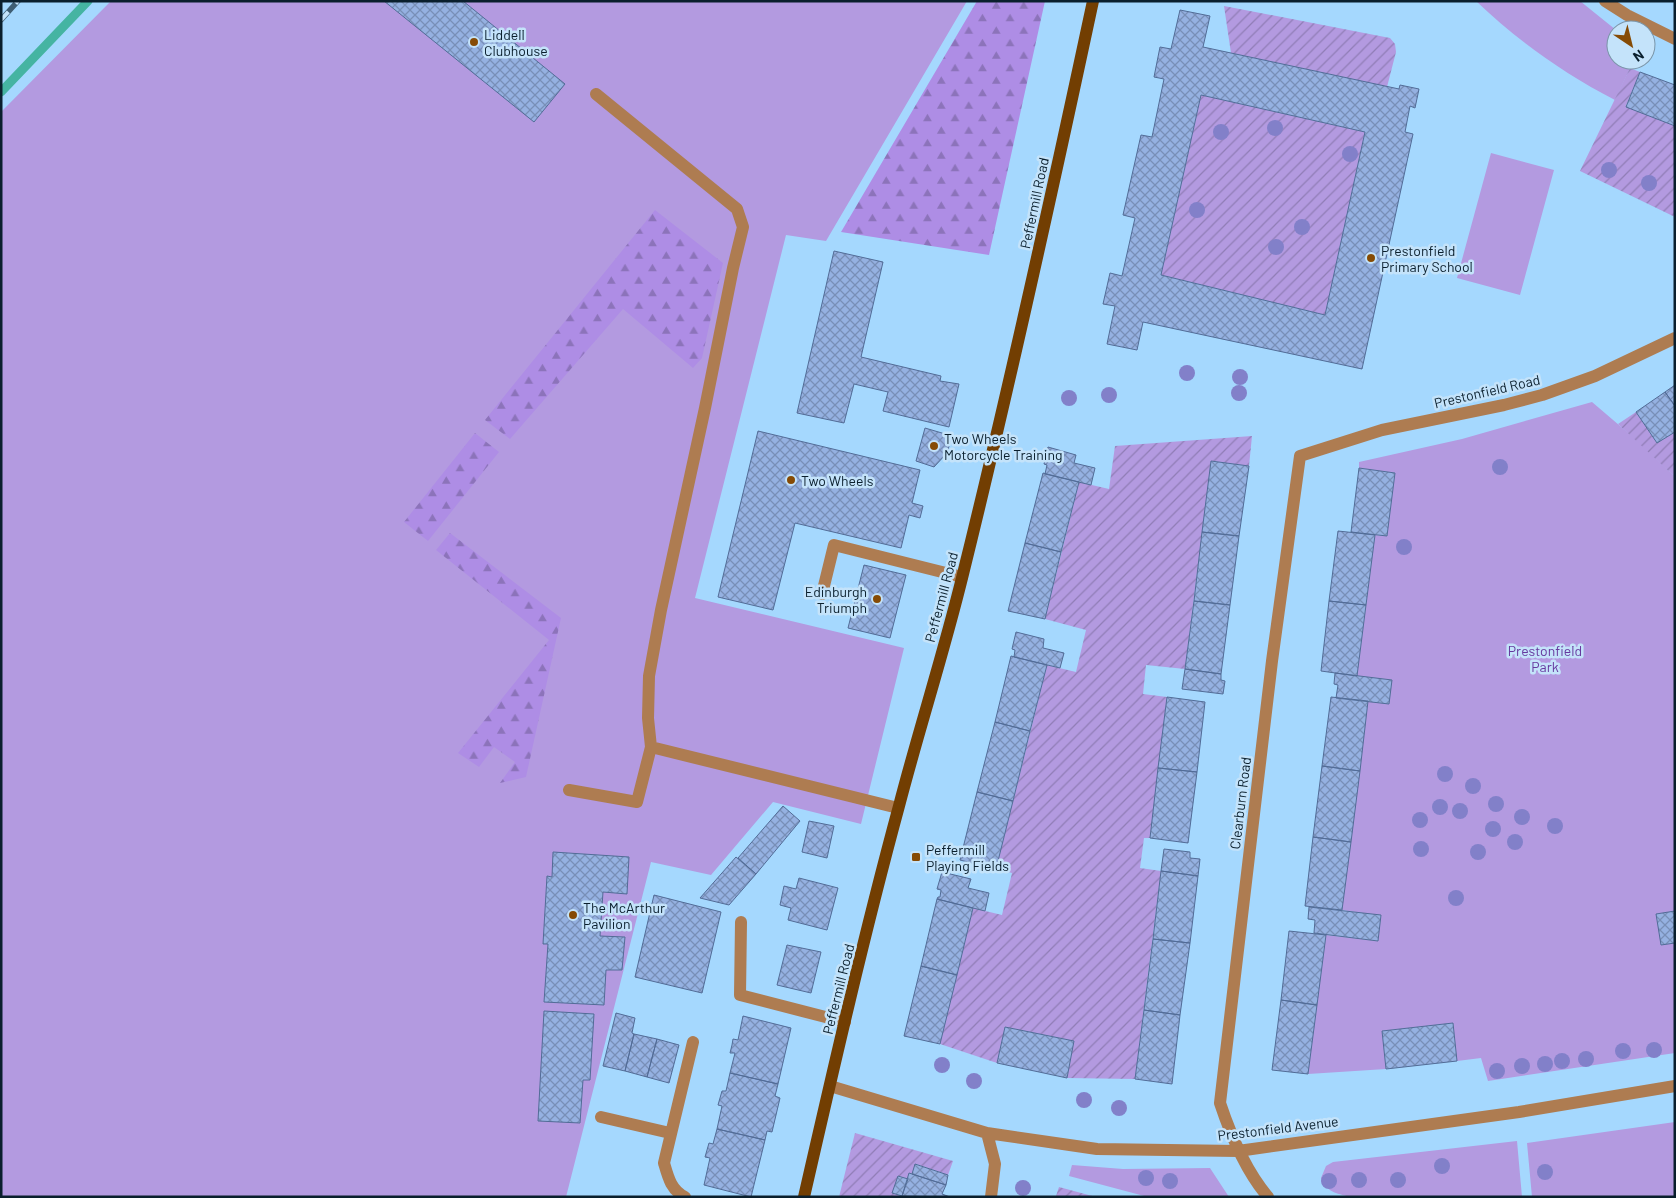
<svg xmlns="http://www.w3.org/2000/svg" width="1676" height="1198" viewBox="0 0 1676 1198" font-family="Barlow,sans-serif">
<style>
.green{fill:#b39ae0}
.forest{fill:url(#forest-firs)}
.garden{fill:url(#garden-furrows)}
.lines{fill:none;stroke-linecap:round;stroke-linejoin:round}
.stream{stroke:#45b4a2;stroke-width:9}
.building{fill:url(#building-cross-hatch);stroke:#526c97;fill-rule:evenodd}
.minor{stroke:#ae7c51;stroke-width:12}
.major{stroke:#723e02;stroke-width:12}
.rail-casing{stroke:#3f5e74;stroke-width:5.5}
.rail{stroke:#c4e3fa;stroke-width:4;stroke-dasharray:11;stroke-linecap:butt}
.tree{fill:#8280c9}
.poi-dot{fill:#864b05;stroke:#c4e3fa;stroke-width:2}
.labels{text-anchor:middle;dominant-baseline:central;stroke-width:5;stroke-linejoin:round;paint-order:stroke}
.poi-label{font-size:14px;fill:#0a1f2d;stroke:#c4e3fa;text-anchor:start}
.street-label{font-size:14px;fill:#0a1f2d;stroke:#c4e3fa}
.park-label{font-size:14px;fill:#66389e;stroke:#c4e3fa}
</style>
<defs>
<pattern id="forest-firs" width="22" height="20" patternUnits="userSpaceOnUse" patternTransform="scale(1.25)"><rect width="22" height="20" fill="#ae8de5"/><path d="M5 1l3.5 6h-7zM16 11l3.5 6h-7z" fill="#8c73ba"/></pattern>
<pattern id="garden-furrows" width="10" height="10" patternUnits="userSpaceOnUse" patternTransform="scale(1.25)"><rect width="10" height="10" fill="#b39ae0"/><path d="M-1 1l2-2M0 10L10 0M9 11l2-2" fill="none" stroke="#907db6"/></pattern>
<pattern id="building-cross-hatch" width="8" height="8" patternUnits="userSpaceOnUse" patternTransform="scale(1.25)"><rect width="8" height="8" fill="#95b1e1"/><path d="M0 0l8 8M0 8l8-8" fill="none" stroke="#788fb7"/></pattern>
</defs>
<rect width="100%" height="100%" fill="#a5d8fe"/>
<path class="green" d="M 111,1 L 967,1 L 826,241 L 786,235 L 695,598 L 904,648 L 861,824 L 773,802 L 711,875 L 651,862 L 566,1197 L 1,1197 L 1,112 Z
M 1476,1 L 1580,1 L 1616,30 L 1616,60 L 1634,60 L 1615,100 C 1563,73 1518,41 1476,1 Z
M 1491,153 L 1554,170 L 1520,295 L 1457,278 Z
M 1592,402 L 1640,443 L 1675,477 L 1675,1053 L 1488,1081 L 1481,1058 L 1457,1061 L 1453,1023 L 1382,1031 L 1386,1069 L 1308,1074 L 1326,935 L 1378,941 L 1381,916 L 1342,910 L 1368,701 L 1389,704 L 1392,680 L 1357,676 L 1375,535 L 1387,536 L 1395,473 L 1359,468 L 1359,462 L 1462,439 Z
M 1675,1122 L 1675,1197 L 1532,1197 L 1527,1143 Z
M 1517,1141 L 1522,1197 L 1350,1197 C 1336,1193 1326,1192 1321,1178 L 1326,1166 L 1333,1162 Z
M 1072,1165 L 1123,1169 L 1210,1168 L 1229,1197 L 1148,1197 L 1069,1176 Z"/>
<path class="forest" d="M 977,1 L 1045,1 L 989,255 L 841,232 Z
M 655,210 L 723,263 L 702,358 L 693,368 L 623,309 L 510,439 L 485,420 Z
M 475,433 L 499,452 L 428,541 L 404,522 Z
M 450,533 L 561,618 L 526,777 L 500,783 L 515,762 L 494,747 L 479,767 L 458,753 L 549,640 L 436,550 Z"/>
<path class="garden" d="M 1224,6 L 1390,38 L 1395,44 L 1396,52 L 1387,87 L 1231,53 Z
M 1630,68 L 1640,72 L 1626,106 L 1675,126 L 1675,217 L 1580,171 Z
M 1201,95 L 1365,132 L 1325,315 L 1161,275 Z
M 1636,412 L 1657,443 L 1675,432 L 1675,477 L 1618,424 Z
M 1252,436 L 1249,466 L 1211,461 L 1185,669 L 1146,665 L 1143,694 L 1167,697 L 1150,838 L 1144,838 L 1140,868 L 1161,871 L 1135,1079 L 1067,1078 L 1074,1041 L 1005,1027 L 997,1063 L 940,1044 L 973,908 L 1002,915 L 1012,873 L 996,869 L 1047,665 L 1076,672 L 1086,630 L 1045,619 L 1079,482 L 1109,489 L 1115,446 Z
M 855,1133 L 953,1161 L 948,1175 L 916,1164 L 912,1174 L 908,1179 L 898,1176 L 893,1193 L 902,1197 L 839,1197 Z
M 1059,1187 L 1096,1197 L 1059,1197 L 1056,1196 Z"/>
<g class="lines">
<path class="stream" d="M 1,92 L 88,1"/>
</g>
<path class="building" d="M 384,1 L 463,1 L 565,84 L 534,122 Z
M 1180,10 L 1210,16 L 1203,47 L 1399,89 L 1400,85 L 1419,89 L 1415,108 L 1410,106 L 1405,132 L 1413,134 L 1362,369 L 1143,322 L 1137,350 L 1107,344 L 1115,306 L 1103,304 L 1110,273 L 1122,276 L 1135,218 L 1123,215 L 1141,135 L 1152,137 L 1164,79 L 1154,77 L 1160,47 L 1171,49 ZM 1201,95 L 1365,132 L 1325,315 L 1161,275 Z
M 1640,72 L 1675,85 L 1675,126 L 1626,107 Z
M 834,251 L 883,262 L 861,357 L 941,376 L 940,381 L 959,384 L 949,427 L 883,411 L 888,392 L 854,384 L 844,423 L 797,413 Z
M 1675,385 L 1675,406 L 1665,392 Z
M 1665,392 L 1675,406 L 1675,432 L 1657,443 L 1636,412 Z
M 925,428 L 952,436 L 947,453 L 934,467 L 916,461 Z
M 758,431 L 920,470 L 912,503 L 923,506 L 920,518 L 909,515 L 901,548 L 795,523 L 773,610 L 718,597 Z
M 1048,447 L 1076,455 L 1074,463 L 1095,468 L 1091,485 L 1045,474 L 1047,465 L 1044,464 Z
M 1211,461 L 1249,466 L 1239,536 L 1202,532 Z
M 1359,468 L 1395,473 L 1387,536 L 1351,532 Z
M 1043,473 L 1079,482 L 1061,552 L 1025,543 Z
M 1338,531 L 1375,535 L 1366,605 L 1329,601 Z
M 1202,532 L 1239,536 L 1230,605 L 1194,601 Z
M 1025,543 L 1061,552 L 1045,619 L 1008,611 Z
M 864,565 L 906,575 L 890,638 L 848,628 Z
M 1194,601 L 1230,605 L 1221,674 L 1185,669 Z
M 1329,601 L 1366,605 L 1357,676 L 1321,671 Z
M 1016,632 L 1044,639 L 1043,648 L 1064,653 L 1060,668 L 1014,657 L 1015,650 L 1012,649 Z
M 1011,656 L 1047,665 L 1030,731 L 995,722 Z
M 1185,669 L 1221,674 L 1221,680 L 1225,681 L 1223,694 L 1182,689 Z
M 1335,673 L 1392,680 L 1389,704 L 1336,698 L 1338,685 L 1334,684 Z
M 1167,697 L 1205,702 L 1197,772 L 1158,768 Z
M 1331,697 L 1368,701 L 1360,771 L 1322,766 Z
M 995,722 L 1030,731 L 1013,801 L 977,792 Z
M 1322,766 L 1360,771 L 1351,842 L 1313,837 Z
M 1158,768 L 1197,772 L 1188,843 L 1150,838 Z
M 977,792 L 1013,801 L 996,869 L 960,860 Z
M 783,806 L 800,821 L 756,874 L 738,858 Z
M 809,821 L 834,826 L 827,858 L 802,852 Z
M 1313,837 L 1351,842 L 1342,910 L 1305,906 Z
M 1164,849 L 1190,852 L 1190,858 L 1200,859 L 1198,876 L 1161,871 Z
M 553,852 L 629,857 L 627,894 L 603,892 L 600,936 L 625,937 L 622,970 L 606,970 L 604,1005 L 544,1002 L 548,944 L 543,944 L 547,876 L 552,877 Z
M 736,857 L 756,874 L 729,905 L 700,898 Z
M 1161,871 L 1198,876 L 1190,943 L 1153,939 Z
M 942,872 L 971,879 L 968,888 L 989,893 L 985,911 L 937,899 L 938,897 L 940,897 L 941,890 L 937,889 Z
M 799,878 L 838,888 L 827,930 L 788,920 L 791,908 L 780,905 L 784,886 L 796,889 Z
M 654,895 L 721,912 L 702,993 L 635,977 Z
M 937,899 L 973,908 L 957,975 L 921,966 Z
M 1309,907 L 1381,915 L 1378,941 L 1314,933 L 1315,920 L 1308,919 Z
M 1675,911 L 1675,943 L 1661,945 L 1656,914 Z
M 1289,931 L 1326,935 L 1317,1005 L 1281,1000 Z
M 1153,939 L 1190,943 L 1180,1015 L 1144,1010 Z
M 787,945 L 821,952 L 811,993 L 777,985 Z
M 921,966 L 957,975 L 940,1044 L 904,1036 Z
M 1281,1000 L 1317,1005 L 1308,1074 L 1272,1070 Z
M 1144,1010 L 1180,1015 L 1172,1084 L 1135,1079 Z
M 544,1011 L 594,1014 L 590,1080 L 583,1080 L 580,1123 L 538,1121 Z
M 616,1013 L 635,1018 L 632,1033 L 634,1034 L 625,1071 L 603,1066 Z
M 743,1016 L 791,1028 L 778,1084 L 730,1073 L 735,1053 L 730,1053 L 732,1045 L 733,1039 L 738,1040 Z
M 1453,1023 L 1457,1061 L 1386,1069 L 1382,1031 Z
M 1005,1027 L 1074,1041 L 1067,1078 L 997,1063 Z
M 634,1034 L 657,1039 L 647,1077 L 625,1071 Z
M 657,1039 L 679,1045 L 669,1083 L 647,1077 Z
M 730,1073 L 778,1084 L 775,1096 L 780,1098 L 772,1132 L 767,1131 L 765,1140 L 717,1129 L 722,1106 L 718,1105 L 722,1091 L 726,1091 Z
M 717,1129 L 765,1140 L 751,1197 L 704,1185 L 710,1158 L 705,1157 L 709,1143 L 713,1144 Z
M 915,1164 L 948,1175 L 946,1185 L 912,1174 Z
M 909,1173 L 946,1185 L 942,1194 L 950,1197 L 902,1196 Z
M 898,1176 L 908,1179 L 902,1196 L 892,1193 Z"/>
<g class="lines">
<path class="minor" d="M 1605,1 L 1627,15 L 1675,39
M 596,94 L 737,209 L 743,227 L 733,268 L 705,408 L 661,610 L 649,676 L 648,718 L 651,747 L 898,808
M 822,594 L 834,545 L 962,577
M 569,790 L 637,802 L 651,747
M 741,922 L 740,995 L 845,1022
M 830,1086 L 987,1133 L 1097,1149 L 1238,1151 L 1519,1112 L 1675,1086
M 601,1117 L 670,1133
M 987,1133 L 995,1164 L 991,1197
M 685,1197 C 671,1190 668,1177 664,1163 L 693,1042
M 1268,1197 C 1245,1170 1231,1136 1220,1103 L 1272,661 L 1300,456 L 1382,430 L 1504,405 L 1542,395 L 1595,376 L 1675,338"/>
<path class="major" d="M 804,1197 C 834,1066 864,935 899,806 C 919,729 944,652 963,574 C 1010,384 1052,193 1093,1"/>
<g class="rail-casing">
<path id="rail" d="M 1,20 L 18,1"/>
</g>
<use href="#rail" class="rail"/>
</g>
<g class="tree">
<circle cx="1275" cy="128" r="8"/>
<circle cx="1221" cy="132" r="8"/>
<circle cx="1350" cy="154" r="8"/>
<circle cx="1609" cy="170" r="8"/>
<circle cx="1649" cy="183" r="8"/>
<circle cx="1197" cy="210" r="8"/>
<circle cx="1302" cy="227" r="8"/>
<circle cx="1276" cy="247" r="8"/>
<circle cx="1187" cy="373" r="8"/>
<circle cx="1240" cy="377" r="8"/>
<circle cx="1239" cy="393" r="8"/>
<circle cx="1109" cy="395" r="8"/>
<circle cx="1069" cy="398" r="8"/>
<circle cx="1500" cy="467" r="8"/>
<circle cx="1404" cy="547" r="8"/>
<circle cx="1445" cy="774" r="8"/>
<circle cx="1473" cy="786" r="8"/>
<circle cx="1496" cy="804" r="8"/>
<circle cx="1440" cy="807" r="8"/>
<circle cx="1460" cy="811" r="8"/>
<circle cx="1522" cy="817" r="8"/>
<circle cx="1420" cy="820" r="8"/>
<circle cx="1555" cy="826" r="8"/>
<circle cx="1493" cy="829" r="8"/>
<circle cx="1515" cy="842" r="8"/>
<circle cx="1421" cy="849" r="8"/>
<circle cx="1478" cy="852" r="8"/>
<circle cx="1456" cy="898" r="8"/>
<circle cx="1654" cy="1050" r="8"/>
<circle cx="1623" cy="1051" r="8"/>
<circle cx="1586" cy="1059" r="8"/>
<circle cx="1562" cy="1061" r="8"/>
<circle cx="1545" cy="1064" r="8"/>
<circle cx="942" cy="1065" r="8"/>
<circle cx="1522" cy="1066" r="8"/>
<circle cx="1497" cy="1071" r="8"/>
<circle cx="974" cy="1081" r="8"/>
<circle cx="1084" cy="1100" r="8"/>
<circle cx="1119" cy="1108" r="8"/>
<circle cx="1442" cy="1166" r="8"/>
<circle cx="1545" cy="1172" r="8"/>
<circle cx="1146" cy="1178" r="8"/>
<circle cx="1359" cy="1180" r="8"/>
<circle cx="1398" cy="1180" r="8"/>
<circle cx="1170" cy="1181" r="8"/>
<circle cx="1329" cy="1181" r="8"/>
<circle cx="1023" cy="1188" r="8"/>
</g>
<g class="poi-dot">
<circle cx="474" cy="42" r="5"/>
<circle cx="1371" cy="258" r="5"/>
<circle cx="934" cy="446" r="5"/>
<circle cx="791" cy="480" r="5"/>
<circle cx="877" cy="599" r="5"/>
<rect x="911" y="852" width="10" height="10" rx="2.5"/>
<circle cx="573" cy="915" r="5"/>
</g>
<g class="labels">
<g class="poi-label">
<text x="484" y="34">Liddell<tspan x="484" dy="16">Clubhouse</tspan></text>
<text x="1381" y="250">Prestonfield<tspan x="1381" dy="16">Primary School</tspan></text>
<text x="944" y="438">Two Wheels<tspan x="944" dy="16">Motorcycle Training</tspan></text>
<text x="801" y="480">Two Wheels</text>
<text x="867" y="591" text-anchor="end">Edinburgh<tspan x="867" dy="16">Triumph</tspan></text>
<text x="926" y="849">Peffermill<tspan x="926" dy="16">Playing Fields</tspan></text>
<text x="583" y="907">The McArthur<tspan x="583" dy="16">Pavilion</tspan></text>
</g>
<g class="street-label">
<text transform="translate(1034 203) rotate(-78)">Peffermill Road</text>
<text transform="translate(1487 391) rotate(-13)">Prestonfield Road</text>
<text transform="translate(941 597) rotate(-75)">Peffermill Road</text>
<text transform="translate(1240 803) rotate(-83)">Clearburn Road</text>
<text transform="translate(838 989) rotate(-76)">Peffermill Road</text>
<text transform="translate(1278 1128) rotate(-7)">Prestonfield Avenue</text>
</g>
<g class="park-label">
<text x="1545" y="650">Prestonfield<tspan x="1545" dy="16">Park</tspan></text>
</g>
</g>
<rect width="1676" height="1198" fill="none" stroke="#0a1f2d" stroke-width="5"/>
<g transform="translate(1631 45) rotate(145)"><circle r="24" fill="#c4e3fa" stroke="#7a95a8"/>
<path d="M0-4L9 19L0 12L-9 19Z" fill="#864b05"/>
<text y="-8" font-size="14" font-weight="bold" text-anchor="middle" fill="#0a1f2d">N</text>
</g>
</svg>
